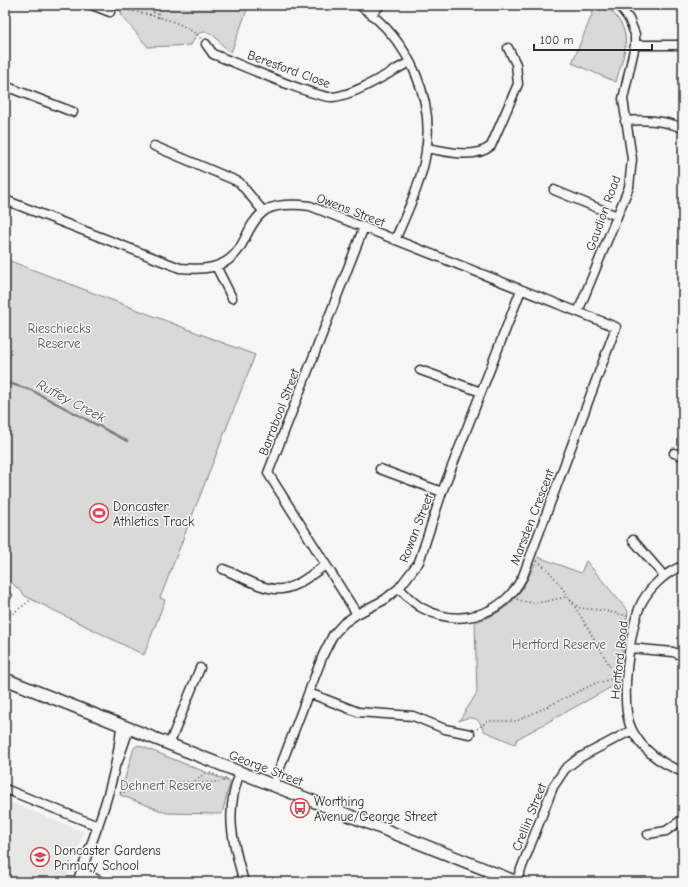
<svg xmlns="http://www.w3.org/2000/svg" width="688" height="887" viewBox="0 0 688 887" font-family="'Comic Neue',sans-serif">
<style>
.built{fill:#e7e7e3}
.green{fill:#d9d9d5;stroke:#828280}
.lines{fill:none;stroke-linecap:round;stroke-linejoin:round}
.stream{stroke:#7a7a78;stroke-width:2.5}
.building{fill:#c3c3c0;stroke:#2b2b2b}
.street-casing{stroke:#2b2b2b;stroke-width:11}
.secondary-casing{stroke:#2b2b2b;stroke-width:14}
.path{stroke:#2b2b2b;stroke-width:1.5;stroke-dasharray:1 3;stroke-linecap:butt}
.street{stroke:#f6f6f2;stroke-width:8}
.secondary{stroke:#f6f6f2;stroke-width:11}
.labels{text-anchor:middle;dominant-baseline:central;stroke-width:3;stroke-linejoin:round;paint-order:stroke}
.street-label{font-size:13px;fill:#2b2b2b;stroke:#f6f6f2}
.park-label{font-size:13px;fill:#565656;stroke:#f6f6f2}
.poi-label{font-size:13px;fill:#2b2b2b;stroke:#f6f6f2;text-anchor:start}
.water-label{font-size:14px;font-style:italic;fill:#525251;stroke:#f6f6f2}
</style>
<rect width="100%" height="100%" fill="#f6f6f2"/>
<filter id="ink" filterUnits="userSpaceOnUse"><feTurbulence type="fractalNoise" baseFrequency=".025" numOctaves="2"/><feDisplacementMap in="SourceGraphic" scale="8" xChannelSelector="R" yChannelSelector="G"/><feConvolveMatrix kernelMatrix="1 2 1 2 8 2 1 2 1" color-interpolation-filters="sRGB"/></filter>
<g filter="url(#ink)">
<path class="built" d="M 5,800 L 84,832 L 65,882 L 5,882 Z"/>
<path class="green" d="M 119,5 L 249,5 L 231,52 C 218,46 214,24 196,35 L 191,45 L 148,47 L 122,16 Z
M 596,5 L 605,5 C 636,32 625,49 616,82 L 572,63 Z
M 5,259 L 255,355 L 160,598 L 165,600 L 144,655 L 25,596 L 5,576 Z
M 538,557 L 581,573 L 586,561 L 628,611 L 617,684 L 517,739 L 515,744 L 484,731 C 479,717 472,715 459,721 L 477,693 L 475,622 C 513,611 523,591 538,557 Z
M 138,745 L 230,782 L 222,814 L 167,813 L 120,795 L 134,748 Z"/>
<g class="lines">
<path class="stream" d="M 5,382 L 31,390 L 127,441"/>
</g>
<path class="building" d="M 5,590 L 13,595 L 5,608 Z"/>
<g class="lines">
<g class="street-casing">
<path id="street" d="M 92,5 L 110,12
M 359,5 C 410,40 438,102 424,163 C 418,189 406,215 395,240
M 372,14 L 380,5
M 206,44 L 213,54 C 234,62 317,99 333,97 C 358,94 388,73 410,62
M 635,45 L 683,45
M 5,86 L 73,112
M 625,121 C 646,119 664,120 683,128
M 154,146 L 239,182 L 263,211
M 426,148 C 446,151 474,160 491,146 L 518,84 L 516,64 L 508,48
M 554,190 L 617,216
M 5,200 L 180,268 C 201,270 225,270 239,249 C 247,237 250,223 262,213 C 272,203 297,204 310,206 L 616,327 L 523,576 C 504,614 461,629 422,608 C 413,603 406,595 399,588
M 216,266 L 232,298
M 578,312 L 629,187 L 632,159 L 623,99 L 635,45 L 635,34 L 629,19 L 619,5
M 420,370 L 481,392
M 674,453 L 683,456
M 380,469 L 442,492
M 633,540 L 664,576
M 683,566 C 667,571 650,587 642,602 C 629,627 619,705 632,730 C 643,751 662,764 683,772
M 223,569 C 241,576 263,591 282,589 C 298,587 313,573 326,565
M 357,614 L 268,473 L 364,227
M 630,648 L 673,652 L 683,656
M 309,693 L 358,712 L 413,716 L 445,729 L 470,734
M 169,745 L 200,668
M 118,761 L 129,729
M 240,773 C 224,812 233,844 244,882
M 273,786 L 323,655 L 333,635 L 344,623 L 357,614 L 384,600 L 399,588 L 419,562 L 442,492 L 521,290
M 5,789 L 98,826
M 648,834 L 666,831 L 683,819
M 81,871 L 102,882
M 77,882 C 96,832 117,780 121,726
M 516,882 L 553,787 L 565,769 L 579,758 L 632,730"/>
</g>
<g class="secondary-casing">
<path id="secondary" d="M 5,679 L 517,882"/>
</g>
<path class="path" d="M 157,5 L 159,19
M 118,10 L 123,9 C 147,15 183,19 201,39
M 150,15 L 156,11
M 537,561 C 561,575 600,651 617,678 L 618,678
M 517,599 C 537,607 547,600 567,597
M 570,600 L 580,608 L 601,610 L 628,616
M 5,613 L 12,614 L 32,599
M 477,729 L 488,721 L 517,721 L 596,683 L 617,678
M 195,781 L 207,772
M 120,793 C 136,790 151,783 169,782 C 189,781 209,785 228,780 L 208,772"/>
<use href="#street" class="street"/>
<use href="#secondary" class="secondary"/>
</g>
</g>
<defs>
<g id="stadium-ring" transform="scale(1)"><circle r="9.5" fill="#f6f6f2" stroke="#d1495b" stroke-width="1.5"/><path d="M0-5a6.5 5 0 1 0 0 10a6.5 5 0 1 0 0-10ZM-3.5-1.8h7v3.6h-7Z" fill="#d1495b"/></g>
<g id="bus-ring" transform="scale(1)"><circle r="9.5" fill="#f6f6f2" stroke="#d1495b" stroke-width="1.5"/><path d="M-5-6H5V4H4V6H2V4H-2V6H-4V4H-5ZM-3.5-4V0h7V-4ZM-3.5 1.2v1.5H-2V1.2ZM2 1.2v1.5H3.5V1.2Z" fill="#d1495b"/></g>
<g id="school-ring" transform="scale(1)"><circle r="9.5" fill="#f6f6f2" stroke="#d1495b" stroke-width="1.5"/><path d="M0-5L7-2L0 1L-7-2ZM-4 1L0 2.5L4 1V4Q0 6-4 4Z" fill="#d1495b"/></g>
</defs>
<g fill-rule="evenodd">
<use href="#stadium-ring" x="99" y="513"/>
<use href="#bus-ring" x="300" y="808"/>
<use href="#school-ring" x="40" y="857"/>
</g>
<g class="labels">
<g class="street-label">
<text transform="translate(289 69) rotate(20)">Beresford Close</text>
<text transform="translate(351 210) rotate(21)">Owens Street</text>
<text transform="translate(603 213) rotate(-70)">Gaudion Road</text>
<text transform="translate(279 412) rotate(-69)">Barrabool Street</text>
<text transform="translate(532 517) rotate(-69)">Marsden Crescent</text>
<text transform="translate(416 528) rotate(-69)">Rowan Street</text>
<text transform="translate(619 660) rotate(-84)">Hertford Road</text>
<text transform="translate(266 768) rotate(21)">George Street</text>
<text transform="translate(529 817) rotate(-68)">Crellin Street</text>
</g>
<g class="park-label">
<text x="59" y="328">Rieschiecks<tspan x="59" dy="15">Reserve</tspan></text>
<text x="559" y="644">Hertford Reserve</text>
<text x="166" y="785">Dehnert Reserve</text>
</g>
<g class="poi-label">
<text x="113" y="506">Doncaster<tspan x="113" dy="15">Athletics Track</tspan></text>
<text x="314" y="801">Worthing<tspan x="314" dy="15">Avenue/George Street</tspan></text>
<text x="54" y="850">Doncaster Gardens<tspan x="54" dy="15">Primary School</tspan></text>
</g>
<g class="water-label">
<text transform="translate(71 401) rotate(28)">Ruffey Creek</text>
</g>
</g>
<rect width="688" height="887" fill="none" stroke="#f6f6f2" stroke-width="20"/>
<rect x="10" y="10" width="668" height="867" fill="none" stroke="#2b2b2b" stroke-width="1.5" filter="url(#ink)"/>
<path d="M534 44v6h118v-6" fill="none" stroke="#2b2b2b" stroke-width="2"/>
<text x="540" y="44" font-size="12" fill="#2b2b2b" stroke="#f6f6f2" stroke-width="3" paint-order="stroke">100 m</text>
</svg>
